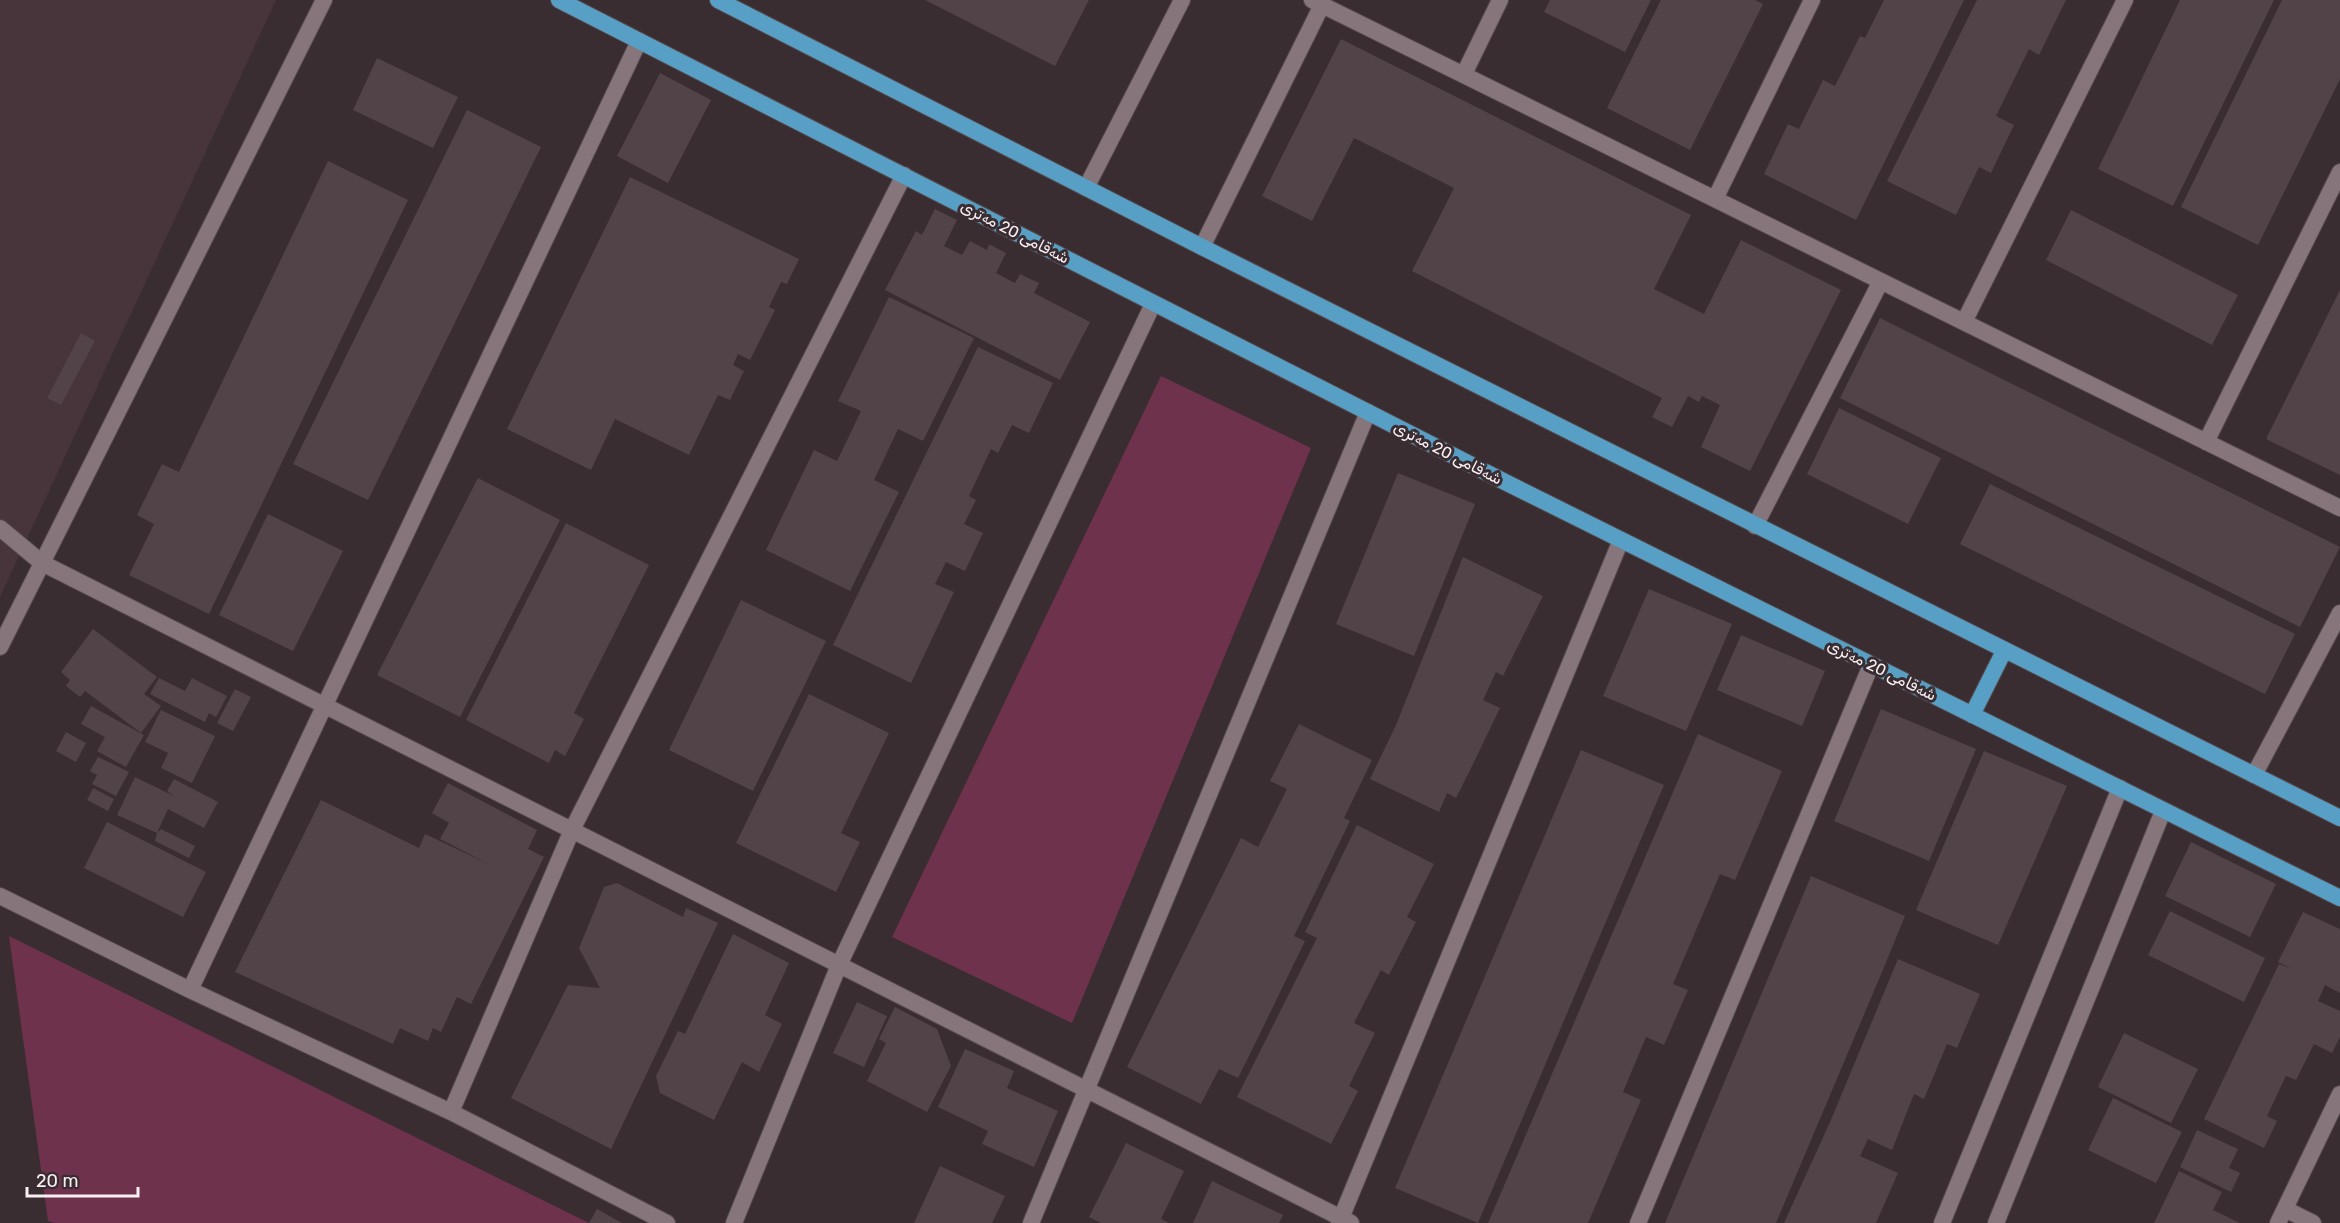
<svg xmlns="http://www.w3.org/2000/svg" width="2340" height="1223" viewBox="0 0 2340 1223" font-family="Rubik,'Noto Naskh Arabic',sans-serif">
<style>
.built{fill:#48343b}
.green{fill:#6f324c}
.building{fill:#514348}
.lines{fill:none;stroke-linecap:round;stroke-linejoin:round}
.minor-casing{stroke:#55494d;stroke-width:18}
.tertiary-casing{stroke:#55494d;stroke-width:18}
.secondary-casing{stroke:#55494d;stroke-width:18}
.primary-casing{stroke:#55494d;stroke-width:18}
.minor{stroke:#86767b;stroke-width:16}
.tertiary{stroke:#86767b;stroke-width:16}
.secondary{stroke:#86767b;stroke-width:16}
.primary{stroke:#579fc4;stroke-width:16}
.labels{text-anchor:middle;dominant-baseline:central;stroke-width:6;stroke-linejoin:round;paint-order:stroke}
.street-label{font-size:16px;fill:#f8eff2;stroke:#3a2d31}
</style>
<rect width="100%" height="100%" fill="#3a2d31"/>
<path class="built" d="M 0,0 L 276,0 L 0,597 Z"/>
<path class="green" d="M 1161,376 L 1311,448 L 1072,1023 L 892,937 Z
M 9,936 L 589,1223 L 54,1223 L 48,1221 Z"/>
<path class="building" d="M 925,0 L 1089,0 L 1055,66 Z
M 1550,0 L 1651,0 L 1625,52 L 1544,12 Z
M 1661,0 L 1755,0 L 1763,4 L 1690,150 L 1607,108 Z
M 1884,0 L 1964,0 L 1856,220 L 1764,174 L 1788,124 L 1799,129 L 1823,80 L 1835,86 L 1860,36 L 1865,38 Z
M 1977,0 L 2066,0 L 2039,55 L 2029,49 L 1996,116 L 2014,125 L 1991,173 L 1979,167 L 1956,215 L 1887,181 Z
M 2180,0 L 2274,0 L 2173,206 L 2098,169 Z
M 2282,0 L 2340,0 L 2340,79 L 2258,245 L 2181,207 Z
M 1341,39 L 1691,215 L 1654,289 L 1704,314 L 1741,240 L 1841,290 L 1750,471 L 1701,447 L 1720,405 L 1702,396 L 1699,402 L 1688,396 L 1672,427 L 1652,417 L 1662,398 L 1412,271 L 1454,188 L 1354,138 L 1312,221 L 1262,196 Z
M 377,58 L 458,97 L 433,148 L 353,110 Z
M 660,73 L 711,100 L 668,183 L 617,156 Z
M 467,110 L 541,147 L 368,500 L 293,464 Z
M 328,161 L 408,200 L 209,614 L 129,575 L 154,524 L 137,515 L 162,464 L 179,472 Z
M 630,177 L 799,259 L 787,284 L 781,282 L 769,307 L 775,310 L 750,360 L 738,354 L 733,365 L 744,371 L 730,400 L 718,395 L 689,455 L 615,419 L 591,470 L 507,429 Z
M 935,209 L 957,220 L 944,246 L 962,255 L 970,241 L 987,250 L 989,244 L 1006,253 L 996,273 L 1015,283 L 1020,274 L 1039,283 L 1034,293 L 1090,322 L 1060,380 L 885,290 L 916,231 L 922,235 Z
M 2071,210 L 2238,295 L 2212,345 L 2046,260 Z
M 2340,290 L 2340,475 L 2266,439 Z
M 889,297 L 974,338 L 923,441 L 898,429 L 874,480 L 899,492 L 850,591 L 766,550 L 814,450 L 837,461 L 861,411 L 838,401 Z
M 1880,318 L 2340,547 L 2300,627 L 1840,398 Z
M 81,333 L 95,341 L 61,405 L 47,398 Z
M 978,347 L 1053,383 L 1029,433 L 1012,425 L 998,453 L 991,449 L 969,496 L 976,500 L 964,524 L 983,533 L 965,571 L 946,562 L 935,584 L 954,592 L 911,683 L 833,645 Z
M 1839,408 L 1941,458 L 1908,524 L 1807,474 Z
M 1398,473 L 1475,504 L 1414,656 L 1336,624 Z
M 478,478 L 560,520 L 460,717 L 377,675 Z
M 1990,484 L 2295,634 L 2265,694 L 1960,544 Z
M 268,514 L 343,551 L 293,651 L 219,615 Z
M 566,523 L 649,565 L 574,713 L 584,719 L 565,756 L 555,750 L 549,763 L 466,720 Z
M 1463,557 L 1543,596 L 1503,676 L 1496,672 L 1483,700 L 1500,708 L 1474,762 L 1456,798 L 1447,793 L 1439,812 L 1370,779 L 1396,725 Z
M 1649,589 L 1732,624 L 1686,731 L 1603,696 Z
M 741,600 L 826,641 L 753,791 L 669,750 Z
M 93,629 L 157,677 L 144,694 L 161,706 L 141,733 L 85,691 L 80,697 L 66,686 L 70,680 L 61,672 Z
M 1741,635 L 1825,671 L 1802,726 L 1717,690 Z
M 159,678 L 185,691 L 192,678 L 227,696 L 216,717 L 209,713 L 205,722 L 150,694 Z
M 235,689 L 251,697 L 233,731 L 217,723 Z
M 809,694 L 889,733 L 841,833 L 860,842 L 836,892 L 736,843 Z
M 91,706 L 144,735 L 126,767 L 97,751 L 105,737 L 81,724 Z
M 1881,709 L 1976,749 L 1929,861 L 1834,821 Z
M 161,710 L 215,736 L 192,783 L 161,768 L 168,753 L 145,742 Z
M 1299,724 L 1372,760 L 1344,818 L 1350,821 L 1294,936 L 1305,941 L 1249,1056 L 1238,1078 L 1219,1069 L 1201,1104 L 1127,1067 L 1241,838 L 1258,847 L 1287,789 L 1270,781 Z
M 66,732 L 86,743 L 76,762 L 56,751 Z
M 1698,734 L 1782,771 L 1735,880 L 1720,874 L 1673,984 L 1688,990 L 1664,1045 L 1646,1037 L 1623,1092 L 1641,1100 L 1588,1223 L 1488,1223 Z
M 1581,750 L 1664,785 L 1478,1223 L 1395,1188 Z
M 1984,751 L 2067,786 L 1998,945 L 1916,910 Z
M 98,757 L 129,772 L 116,796 L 92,784 L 97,775 L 90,771 Z
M 135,777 L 174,796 L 167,791 L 174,779 L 218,802 L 204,828 L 168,809 L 157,833 L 117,815 Z
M 448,783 L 537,830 L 528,849 L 544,857 L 471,1004 L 457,997 L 441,1032 L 433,1028 L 428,1041 L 400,1028 L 393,1044 L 235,972 L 321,800 L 419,848 L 425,834 L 491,865 L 440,839 L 449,823 L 432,813 Z
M 93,788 L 114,799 L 108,811 L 87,800 Z
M 107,822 L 206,872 L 183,917 L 84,868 Z
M 1357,825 L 1434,864 L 1407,917 L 1416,922 L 1389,975 L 1381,970 L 1354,1023 L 1375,1033 L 1349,1086 L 1358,1091 L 1331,1144 L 1237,1097 L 1317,938 L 1305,932 Z
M 161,829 L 195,846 L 189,858 L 155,841 L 157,833 Z
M 2191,842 L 2276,884 L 2250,937 L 2165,896 Z
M 1811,876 L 1905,916 L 1882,972 L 1776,1223 L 1665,1223 Z
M 617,883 L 683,917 L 686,908 L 718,923 L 611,1149 L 511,1098 L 568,985 L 600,988 L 579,948 L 604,887 Z
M 2170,911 L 2265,958 L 2244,1002 L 2148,955 Z
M 2303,912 L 2340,929 L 2340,993 L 2325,985 L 2318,1001 L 2340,1011 L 2340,1037 L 2332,1053 L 2314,1044 L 2296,1080 L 2286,1076 L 2267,1116 L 2277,1121 L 2264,1148 L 2204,1119 L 2279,964 L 2292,969 L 2278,962 Z
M 733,934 L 789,963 L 765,1015 L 782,1024 L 759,1072 L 742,1062 L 714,1120 L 660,1093 L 656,1076 L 678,1031 L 685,1034 Z
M 1898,959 L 1980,994 L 1957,1048 L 1947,1044 L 1924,1099 L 1914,1094 L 1892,1150 L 1868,1139 L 1860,1156 L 1898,1173 L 1876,1223 L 1784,1223 L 1830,1122 Z
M 857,1002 L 887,1016 L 864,1067 L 833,1053 Z
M 895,1007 L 937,1029 L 951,1066 L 927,1112 L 867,1081 L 886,1043 L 879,1039 Z
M 2124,1033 L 2198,1069 L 2171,1123 L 2098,1087 Z
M 965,1049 L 1014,1071 L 1007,1088 L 1058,1111 L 1034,1167 L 982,1144 L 988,1131 L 938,1107 Z
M 2113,1098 L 2182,1132 L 2156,1183 L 2088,1150 Z
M 2197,1130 L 2238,1149 L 2229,1168 L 2240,1173 L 2231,1192 L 2180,1167 Z
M 1126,1143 L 1184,1171 L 1161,1219 L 1169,1223 L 1101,1223 L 1089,1217 Z
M 940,1166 L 1005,1196 L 992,1223 L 914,1223 Z
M 2179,1171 L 2222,1192 L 2213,1210 L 2240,1223 L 2154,1223 Z
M 1212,1181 L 1283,1215 L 1279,1223 L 1193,1223 Z
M 597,1209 L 622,1223 L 589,1223 Z"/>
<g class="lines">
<g class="minor-casing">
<path id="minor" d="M 1312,0 L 2340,508
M 1464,74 L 1500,0
M 1086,188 L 1182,0
M 1715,199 L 1812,0
M 1202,247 L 1322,5
M 1964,322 L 2125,0
M 2206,442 L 2340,172
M 1755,526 L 1881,281
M 0,528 L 42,563 L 1351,1223
M 2254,775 L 2340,613
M 0,896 L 190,990 L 451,1112 L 667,1223
M 190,990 L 639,41
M 451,1112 L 572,830 L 904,175
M 2285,1209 L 2313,1223
M 734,1223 L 839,965 L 1153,304
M 1031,1223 L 1368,412
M 1339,1223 L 1621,540
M 1638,1223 L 1871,665
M 2278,1223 L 2340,1094"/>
</g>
<g class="tertiary-casing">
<path id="tertiary" d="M 0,647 L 324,0"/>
</g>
<g class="secondary-casing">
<path id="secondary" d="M 1942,1223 L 2120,788
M 1996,1223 L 2163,811"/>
</g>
<g class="primary-casing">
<path id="primary" d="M 559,0 L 1503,481 L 2340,898
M 718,0 L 1202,247 L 2340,818
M 1972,715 L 2004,651"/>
</g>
<use href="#minor" class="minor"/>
<use href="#tertiary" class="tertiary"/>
<use href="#secondary" class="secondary"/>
<use href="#primary" class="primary"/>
</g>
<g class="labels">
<g class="street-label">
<text transform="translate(1015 232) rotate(27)">شەقامی 20 مەتری</text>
<text transform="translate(1448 453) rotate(27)">شەقامی 20 مەتری</text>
<text transform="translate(1882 670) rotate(26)">شەقامی 20 مەتری</text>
</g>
</g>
<path d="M27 1187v9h111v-9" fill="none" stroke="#f8eff2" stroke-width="3"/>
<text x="36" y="1187" font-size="18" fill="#f8eff2" stroke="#3a2d31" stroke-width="4.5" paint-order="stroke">20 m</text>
</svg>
